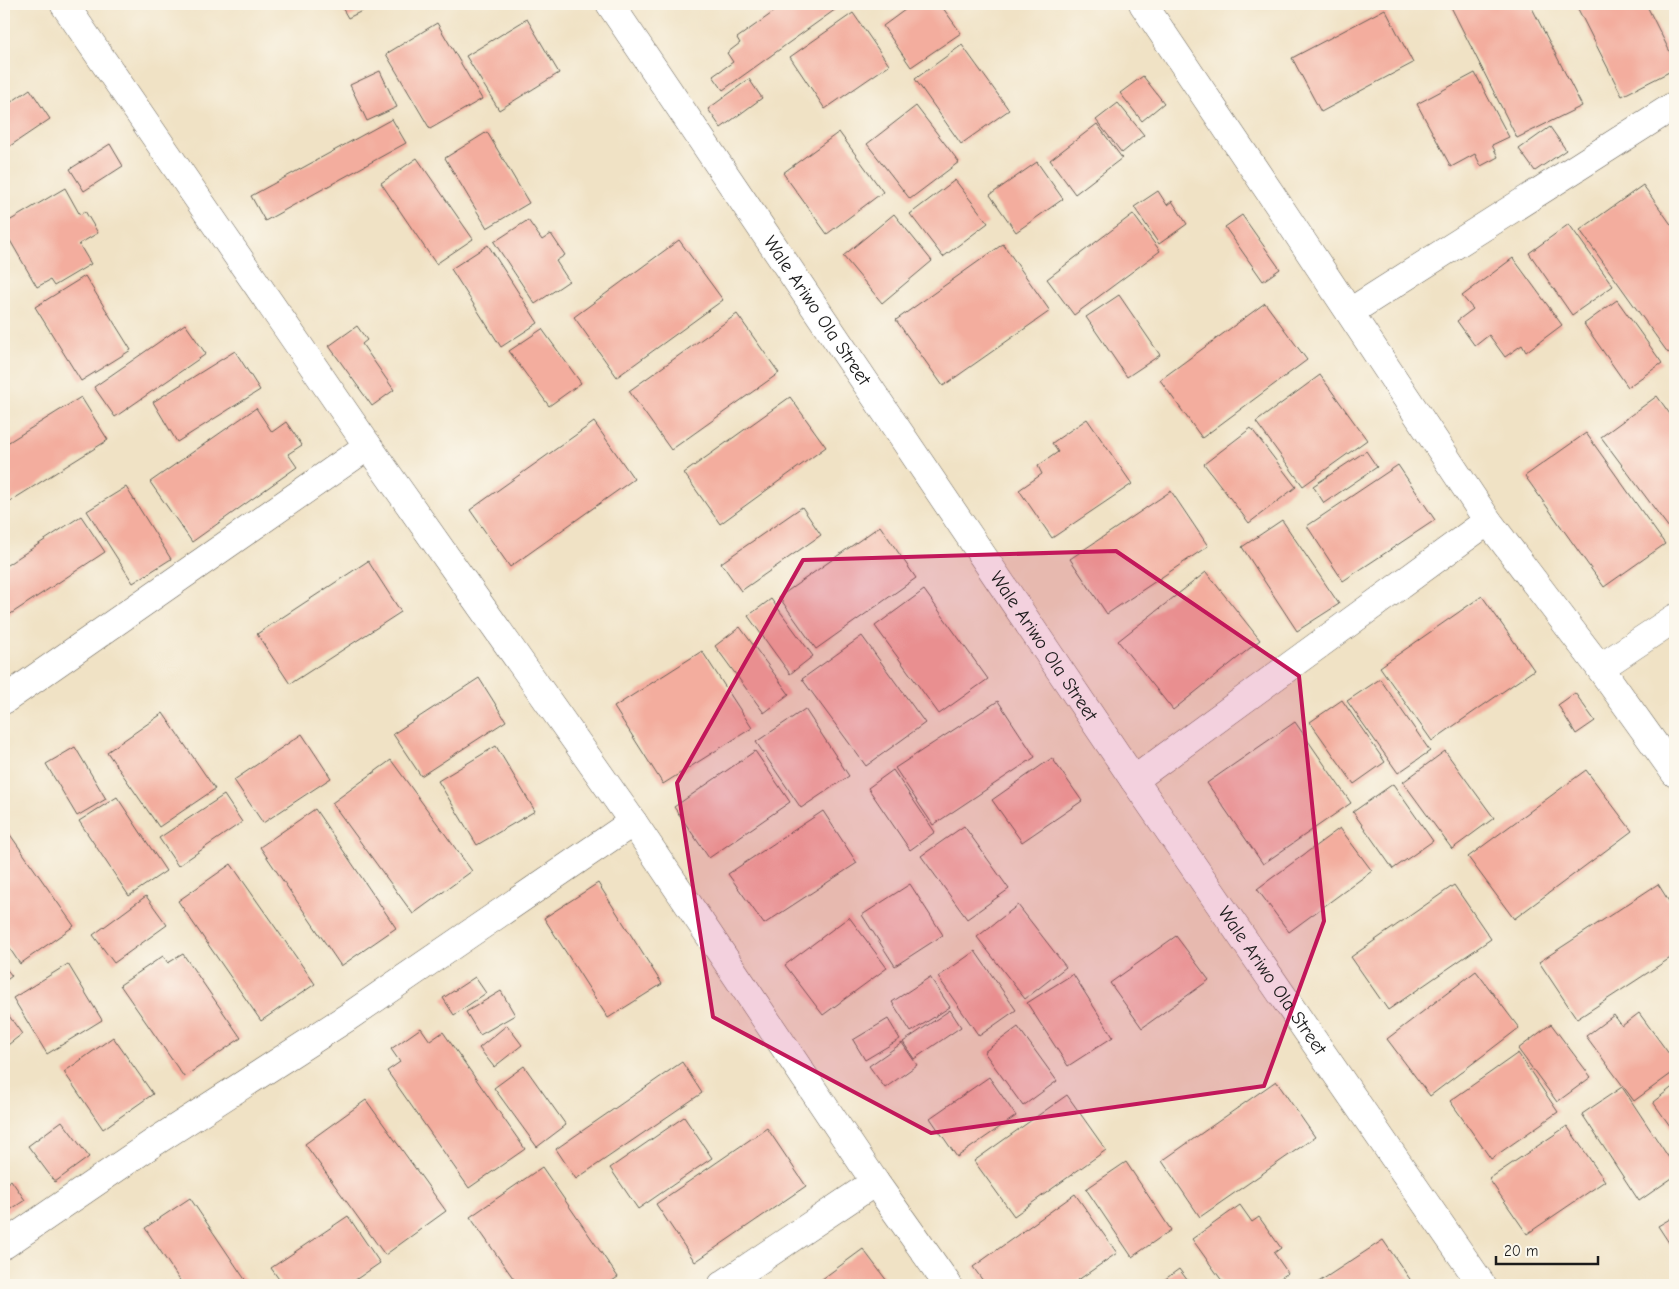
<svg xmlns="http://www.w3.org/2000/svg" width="1679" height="1289" viewBox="0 0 1679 1289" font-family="'Comic Neue',sans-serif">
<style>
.building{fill:#f3ad9e}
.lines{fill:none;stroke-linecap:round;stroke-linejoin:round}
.minor-casing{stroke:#666157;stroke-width:29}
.minor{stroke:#fff;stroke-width:28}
.marked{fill:#c2185b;fill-opacity:0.2;stroke:#c2185b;stroke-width:4;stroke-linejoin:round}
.labels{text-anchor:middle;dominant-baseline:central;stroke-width:4;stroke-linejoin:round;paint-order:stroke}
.street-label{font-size:19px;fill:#1c1c1c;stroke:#fbf7ec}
</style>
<rect width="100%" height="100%" fill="#fbf7ec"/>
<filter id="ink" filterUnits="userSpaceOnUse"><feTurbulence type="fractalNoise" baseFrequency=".02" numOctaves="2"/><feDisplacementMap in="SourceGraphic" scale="10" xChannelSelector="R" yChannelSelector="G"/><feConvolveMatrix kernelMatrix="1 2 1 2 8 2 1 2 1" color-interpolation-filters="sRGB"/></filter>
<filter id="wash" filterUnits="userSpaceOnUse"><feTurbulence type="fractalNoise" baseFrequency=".0096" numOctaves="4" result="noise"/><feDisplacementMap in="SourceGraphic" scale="20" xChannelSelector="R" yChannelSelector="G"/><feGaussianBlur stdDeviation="1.12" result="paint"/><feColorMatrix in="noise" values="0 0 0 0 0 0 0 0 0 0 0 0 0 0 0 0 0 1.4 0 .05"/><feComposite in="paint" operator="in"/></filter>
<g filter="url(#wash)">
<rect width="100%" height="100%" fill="#f0e2c5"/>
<g id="blocks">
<path class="building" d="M 340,4 L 376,4 L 348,18 Z
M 785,4 L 843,4 L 723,90 L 713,76 L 733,62 L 727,53 L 740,43 L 737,38 Z
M 913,4 L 940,4 L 961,33 L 911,67 L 883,26 Z
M 1453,4 L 1530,4 L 1582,106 L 1517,138 L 1450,5 Z
M 1584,4 L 1646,4 L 1675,62 L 1675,69 L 1622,96 L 1577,7 Z
M 1385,9 L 1413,63 L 1321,112 L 1292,58 Z
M 853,13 L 889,65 L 825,109 L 790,57 Z
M 527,19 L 559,73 L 499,110 L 466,56 Z
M 437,23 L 482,99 L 430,129 L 386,54 Z
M 962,45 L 1009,110 L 961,144 L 915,79 Z
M 380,71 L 397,107 L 367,121 L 350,85 Z
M 1475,73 L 1509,137 L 1492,145 L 1498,157 L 1481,166 L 1475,154 L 1451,167 L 1417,104 Z
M 1143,76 L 1164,103 L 1142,121 L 1120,93 Z
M 749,79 L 762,98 L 721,128 L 708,109 Z
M 30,89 L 50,119 L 4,150 L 4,107 Z
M 1118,103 L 1144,135 L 1122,153 L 1096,120 Z
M 916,106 L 959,162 L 910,199 L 867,144 Z
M 392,119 L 406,143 L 265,221 L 251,196 Z
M 1097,124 L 1122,158 L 1075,194 L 1050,160 Z
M 1550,127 L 1566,150 L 1535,171 L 1519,149 Z
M 487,132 L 529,203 L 487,228 L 445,158 Z
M 839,132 L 883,192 L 827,234 L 783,173 Z
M 110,144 L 123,166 L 84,191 L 70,169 Z
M 417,158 L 473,239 L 436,264 L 381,183 Z
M 1037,162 L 1063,199 L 1016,232 L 990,195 Z
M 955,180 L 988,223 L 943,257 L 910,214 Z
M 1643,185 L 1675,230 L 1675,348 L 1668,353 L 1580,230 Z
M 65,188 L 80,215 L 85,211 L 98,233 L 79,244 L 91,264 L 54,286 L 50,280 L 37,287 L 4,230 L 4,224 Z
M 1158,191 L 1167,205 L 1172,201 L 1187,224 L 1159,244 L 1134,207 Z
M 894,214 L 932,261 L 882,303 L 843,256 Z
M 1133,214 L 1160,251 L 1074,315 L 1047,279 Z
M 1242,215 L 1280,269 L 1263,281 L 1225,227 Z
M 528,220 L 542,240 L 551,234 L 565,255 L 556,261 L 569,281 L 535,304 L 494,242 Z
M 1569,224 L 1613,286 L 1572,315 L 1529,253 Z
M 679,240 L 723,300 L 617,377 L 574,317 Z
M 1003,244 L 1050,311 L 943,386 L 896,320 Z
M 488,245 L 538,323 L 501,347 L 451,269 Z
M 1513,258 L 1562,325 L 1526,352 L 1522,345 L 1505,357 L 1489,335 L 1475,346 L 1457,321 L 1473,309 L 1462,296 Z
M 85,276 L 131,350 L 81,381 L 35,307 Z
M 1119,295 L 1160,355 L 1127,377 L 1086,317 Z
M 1617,300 L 1662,363 L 1628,387 L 1584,324 Z
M 1265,303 L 1307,360 L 1202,438 L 1160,380 Z
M 737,314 L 779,373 L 671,450 L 629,391 Z
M 185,324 L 206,354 L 115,417 L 94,387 Z
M 357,326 L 367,340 L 362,344 L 394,390 L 372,406 L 329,346 Z
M 542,329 L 581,383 L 549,406 L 509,351 Z
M 235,351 L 260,390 L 177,442 L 153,402 Z
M 1320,375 L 1367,440 L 1303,486 L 1256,422 Z
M 1657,396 L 1675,421 L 1675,536 L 1601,437 Z
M 81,397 L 108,440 L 4,505 L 4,445 Z
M 790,397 L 826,447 L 720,524 L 684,473 Z
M 256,408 L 272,432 L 286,422 L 302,445 L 288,454 L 297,467 L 192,542 L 150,482 Z
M 1087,419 L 1132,484 L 1052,538 L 1019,490 L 1042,474 L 1038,466 L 1058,452 L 1052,443 Z
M 594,422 L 634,479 L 510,567 L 470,510 Z
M 1251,428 L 1296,487 L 1249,523 L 1204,464 Z
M 1586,433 L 1665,544 L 1604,587 L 1525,476 Z
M 1366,451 L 1377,467 L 1324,503 L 1313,486 Z
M 1398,465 L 1435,520 L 1343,581 L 1307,526 Z
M 126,487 L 171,559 L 133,583 L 87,511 Z
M 1171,491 L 1208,546 L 1107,614 L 1070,559 Z
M 802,507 L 821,535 L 741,591 L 721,563 Z
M 81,516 L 105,552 L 6,617 L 4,614 L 4,567 Z
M 1282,520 L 1339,604 L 1297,631 L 1242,547 Z
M 880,526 L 916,578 L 816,649 L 779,597 Z
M 368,561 L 401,612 L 290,684 L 257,634 Z
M 1206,572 L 1260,640 L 1173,710 L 1118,641 Z
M 924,590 L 988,679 L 939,714 L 875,626 Z
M 1482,596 L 1534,670 L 1432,741 L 1380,667 Z
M 771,599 L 813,656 L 790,674 L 748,616 Z
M 740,627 L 789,694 L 764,713 L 715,646 Z
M 862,636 L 925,723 L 866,766 L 802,679 Z
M 702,651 L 752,728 L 663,784 L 614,707 Z
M 479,678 L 506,721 L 421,776 L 393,734 Z
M 1380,679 L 1430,751 L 1398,773 L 1347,701 Z
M 1575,693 L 1595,721 L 1576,734 L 1558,705 Z
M 1342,700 L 1385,762 L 1354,784 L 1310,722 Z
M 998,701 L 1035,757 L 933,825 L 895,768 Z
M 805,709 L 849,776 L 801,808 L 756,742 Z
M 163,713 L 215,789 L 159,827 L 107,752 Z
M 1295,722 L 1351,803 L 1263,864 L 1207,783 Z
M 302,734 L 331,778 L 263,823 L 234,780 Z
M 496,746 L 535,811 L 477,845 L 438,781 Z
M 75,747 L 106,799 L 77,816 L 46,764 Z
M 755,751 L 790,802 L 709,858 L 674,807 Z
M 1445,751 L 1494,818 L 1452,849 L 1403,782 Z
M 1052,758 L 1082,801 L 1022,842 L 992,800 Z
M 391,760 L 472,871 L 413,914 L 332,803 Z
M 893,770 L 935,832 L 910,850 L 868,788 Z
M 1586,770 L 1632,831 L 1514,919 L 1468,857 Z
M 1393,784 L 1433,841 L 1393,869 L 1353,812 Z
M 224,795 L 242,822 L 178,866 L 159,838 Z
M 117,797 L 166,871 L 129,896 L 79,821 Z
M 315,809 L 396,928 L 341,966 L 260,847 Z
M 823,811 L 857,863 L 764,924 L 728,874 Z
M 4,826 L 74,926 L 20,964 L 4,940 Z
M 964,826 L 1009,889 L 967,919 L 921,856 Z
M 1340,828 L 1372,871 L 1289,932 L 1257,889 Z
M 231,864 L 315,984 L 261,1021 L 178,901 Z
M 598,883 L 662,984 L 608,1018 L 544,918 Z
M 910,884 L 943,935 L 895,966 L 862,915 Z
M 1658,884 L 1675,911 L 1675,955 L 1577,1019 L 1539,962 Z
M 1454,885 L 1491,939 L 1388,1010 L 1351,957 Z
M 146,896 L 167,925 L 114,963 L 93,935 Z
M 1018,905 L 1066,967 L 1025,999 L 977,937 Z
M 849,917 L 887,968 L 823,1015 L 785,965 Z
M 1176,936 L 1209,980 L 1142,1028 L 1110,983 Z
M 975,951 L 1016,1010 L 979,1036 L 938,977 Z
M 183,954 L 241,1038 L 184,1077 L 120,985 L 163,956 L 168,963 Z
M 68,964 L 102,1020 L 47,1054 L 13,998 Z
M 4,966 L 12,976 L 4,982 Z
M 1476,971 L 1519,1028 L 1430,1096 L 1387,1039 Z
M 1073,974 L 1113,1037 L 1068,1066 L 1027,1003 Z
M 475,977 L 486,993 L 454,1015 L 443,998 Z
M 930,977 L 950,1007 L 911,1032 L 892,1002 Z
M 501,991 L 515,1015 L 480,1035 L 466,1012 Z
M 4,1009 L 22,1034 L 4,1048 Z
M 950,1010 L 961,1027 L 914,1059 L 903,1042 Z
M 1639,1013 L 1675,1062 L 1675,1071 L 1634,1101 L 1586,1036 L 1614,1015 L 1622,1026 Z
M 888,1019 L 900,1039 L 865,1060 L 853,1040 Z
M 1551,1024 L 1591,1077 L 1557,1102 L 1518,1049 Z
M 507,1025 L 522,1045 L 494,1067 L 479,1048 Z
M 1018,1027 L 1057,1081 L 1023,1106 L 984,1052 Z
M 421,1028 L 430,1041 L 443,1032 L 525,1149 L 469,1188 L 387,1071 L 400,1062 L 391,1049 Z
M 113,1037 L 153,1094 L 103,1129 L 64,1072 Z
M 902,1043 L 917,1065 L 885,1088 L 869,1066 Z
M 1518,1053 L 1558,1112 L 1491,1159 L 1450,1101 Z
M 682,1062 L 702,1093 L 576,1179 L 556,1149 Z
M 524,1066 L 566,1125 L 537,1147 L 494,1088 Z
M 989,1077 L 1016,1116 L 957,1157 L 930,1118 Z
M 1276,1081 L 1315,1137 L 1200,1217 L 1162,1161 Z
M 1675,1085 L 1675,1133 L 1653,1102 Z
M 1622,1087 L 1675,1167 L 1675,1176 L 1639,1201 L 1582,1114 Z
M 1067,1095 L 1106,1150 L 1014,1216 L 974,1161 Z
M 366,1100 L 446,1211 L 385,1255 L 305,1144 Z
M 684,1117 L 712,1158 L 638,1209 L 610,1168 Z
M 62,1121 L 89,1157 L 55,1182 L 28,1146 Z
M 1567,1126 L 1605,1181 L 1527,1234 L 1489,1179 Z
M 767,1128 L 806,1186 L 695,1262 L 656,1204 Z
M 1126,1162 L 1171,1230 L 1132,1257 L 1086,1189 Z
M 542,1167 L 618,1277 L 606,1285 L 518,1285 L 470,1217 Z
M 11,1180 L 25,1200 L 4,1214 L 4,1185 Z
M 1075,1194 L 1117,1253 L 1071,1285 L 986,1285 L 973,1267 Z
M 190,1198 L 248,1284 L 245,1285 L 183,1285 L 145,1228 Z
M 1240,1205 L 1252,1222 L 1259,1217 L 1281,1248 L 1274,1253 L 1288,1273 L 1271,1285 L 1225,1285 L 1192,1239 Z
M 348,1216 L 380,1263 L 348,1285 L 283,1285 L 271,1268 Z
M 1675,1216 L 1675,1252 L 1658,1226 Z
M 1383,1240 L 1414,1285 L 1314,1285 Z
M 863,1249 L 890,1285 L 814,1285 Z
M 1179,1269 L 1191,1285 L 1157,1285 Z"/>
</g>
</g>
<g filter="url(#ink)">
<use href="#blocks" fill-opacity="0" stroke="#666157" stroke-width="1"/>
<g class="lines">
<g class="minor-casing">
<g id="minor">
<path d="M 64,4 L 368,446"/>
<path id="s1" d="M 610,4 L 1134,780 L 1482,1285"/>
<path d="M 1143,4 L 1279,206 L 1488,521 L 1600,668 L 1675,773"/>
<path d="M 1350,312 L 1675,105"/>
<path d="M 1600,668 L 1675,618"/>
<path d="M 4,700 L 368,446 L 633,822 L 875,1182 L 948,1285"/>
<path d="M 1134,780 L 1488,521"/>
<path d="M 4,1245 L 153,1143 L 348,1017 L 633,822"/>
<path d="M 722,1285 L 875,1182"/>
</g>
</g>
<use href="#minor" class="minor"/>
</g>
</g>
<path class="marked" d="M 1116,551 L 1299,676 L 1324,921 L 1264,1086 L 931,1133 L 713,1017 L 677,783 L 803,560 Z"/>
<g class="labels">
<g class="street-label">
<text stroke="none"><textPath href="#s1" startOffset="370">Wale Ariwo Ola Street</textPath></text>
<text stroke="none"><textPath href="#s1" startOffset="775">Wale Ariwo Ola Street</textPath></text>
<text stroke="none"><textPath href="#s1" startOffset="1180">Wale Ariwo Ola Street</textPath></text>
</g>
</g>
<rect width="1679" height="1289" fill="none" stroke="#fbf7ec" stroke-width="20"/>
<path d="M1496 1256v8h102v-8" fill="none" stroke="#1c1c1c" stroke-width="2.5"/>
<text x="1504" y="1256" font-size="15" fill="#1c1c1c" stroke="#fbf7ec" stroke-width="4" paint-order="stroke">20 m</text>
</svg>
